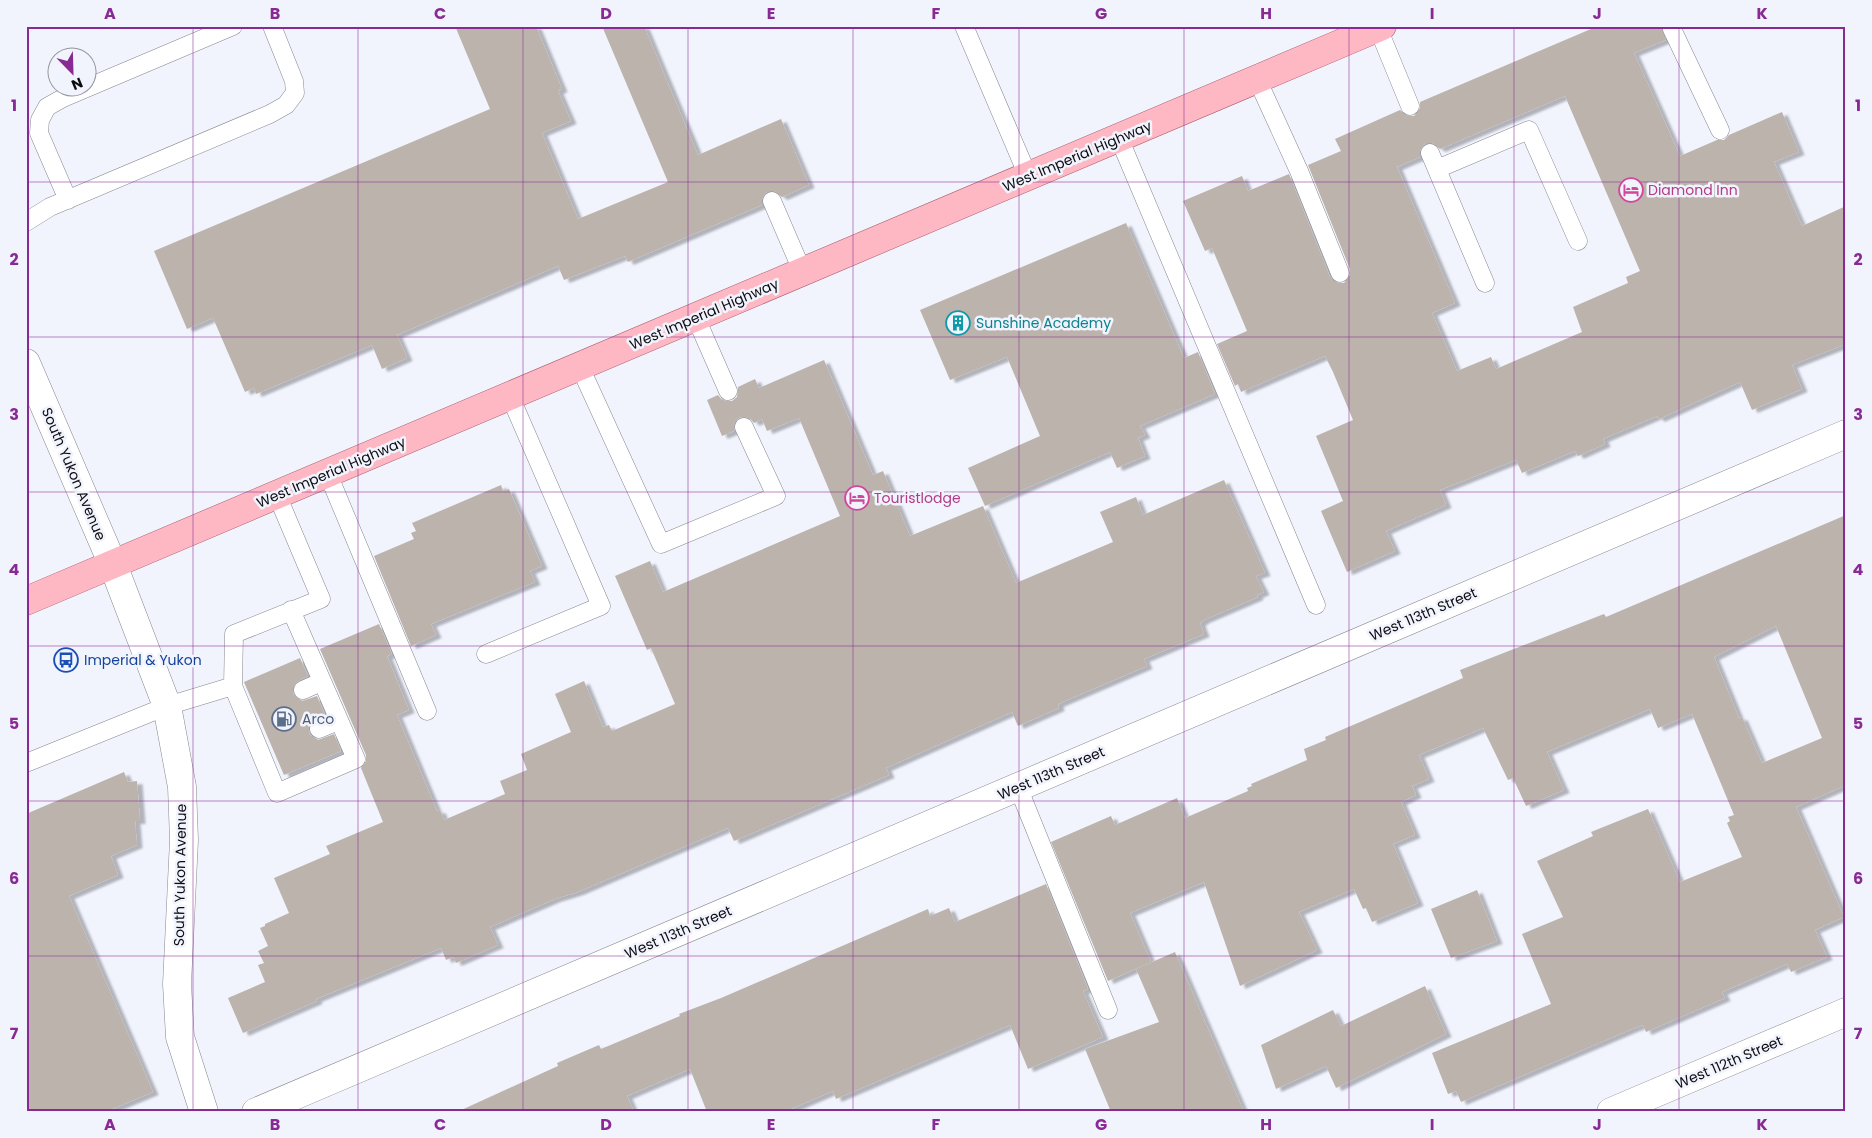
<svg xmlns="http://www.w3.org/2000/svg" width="1872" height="1138" viewBox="0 0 1872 1138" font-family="Poppins,sans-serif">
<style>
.building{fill:#bcb3ac;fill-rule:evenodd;filter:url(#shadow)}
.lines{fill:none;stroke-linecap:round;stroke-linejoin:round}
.service-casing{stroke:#868891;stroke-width:19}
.minor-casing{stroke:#868891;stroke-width:29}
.primary-casing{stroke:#a95d6c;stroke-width:29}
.service{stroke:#fff;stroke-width:18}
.minor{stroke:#fff;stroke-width:28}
.primary{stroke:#feb8c4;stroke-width:28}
.grid{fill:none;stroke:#892a94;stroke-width:1;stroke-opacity:0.55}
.labels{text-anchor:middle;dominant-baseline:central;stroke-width:5;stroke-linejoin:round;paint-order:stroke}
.street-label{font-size:14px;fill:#0c0c10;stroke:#f1f3fd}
.hotel-label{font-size:14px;fill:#b23c85;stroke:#f1f3fd;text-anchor:start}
.culture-label{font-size:14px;fill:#0d838f;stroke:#f1f3fd;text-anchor:start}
.transit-label{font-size:14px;fill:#164399;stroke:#f1f3fd;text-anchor:start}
.service-label{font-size:14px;fill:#4e5e75;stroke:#f1f3fd;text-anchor:start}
.neatline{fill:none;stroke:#892a94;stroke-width:2}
.grid-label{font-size:16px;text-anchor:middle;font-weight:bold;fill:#892a94}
</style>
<defs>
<filter id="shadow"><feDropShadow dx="5.5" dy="3" stdDeviation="1" flood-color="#0004"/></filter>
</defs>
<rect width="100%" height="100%" fill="#f1f3fd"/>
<path class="building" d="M 455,26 L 536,26 L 562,89 L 558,91 L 571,121 L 542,133 L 578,219 L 668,182 L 602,26 L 644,26 L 698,155 L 781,119 L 809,185 L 782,197 L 774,191 L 767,191 L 762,199 L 762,205 L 628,262 L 625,256 L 564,280 L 558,266 L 397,335 L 407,358 L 382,369 L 372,345 L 256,394 L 254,388 L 245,392 L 213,318 L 187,329 L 154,251 L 490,109 Z
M 1598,26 L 1662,26 L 1666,40 L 1634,53 L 1680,156 L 1717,140 L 1724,140 L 1729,135 L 1782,112 L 1799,152 L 1774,162 L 1802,226 L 1846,206 L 1846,344 L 1792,365 L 1802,389 L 1752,410 L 1740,382 L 1659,419 L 1657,416 L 1603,439 L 1605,444 L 1578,456 L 1575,451 L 1522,473 L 1516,460 L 1440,490 L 1446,505 L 1386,531 L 1395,551 L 1347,572 L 1321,511 L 1343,501 L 1316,436 L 1353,420 L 1333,372 L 1325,356 L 1241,392 L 1238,384 L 1235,386 L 1217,344 L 1247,331 L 1212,248 L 1205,251 L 1183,201 L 1242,176 L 1248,191 L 1289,174 L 1330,277 L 1338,283 L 1344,283 L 1350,275 L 1350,269 L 1308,165 L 1341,151 L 1335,139 L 1400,110 L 1408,116 L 1414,116 L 1420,108 L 1420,102 ZM 1565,96 L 1640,271 L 1626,277 L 1628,283 L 1573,307 L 1582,332 L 1496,369 L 1491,357 L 1457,371 L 1432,313 L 1455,303 L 1397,167 L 1420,157 L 1420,151 L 1425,143 L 1432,143 L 1440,149 Z
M 1126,223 L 1184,358 L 1198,352 L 1215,394 L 1140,426 L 1145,435 L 1138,438 L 1145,456 L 1117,468 L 1110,452 L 985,506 L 968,468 L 1040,436 L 1007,357 L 950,380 L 920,310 Z
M 824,360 L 873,475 L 883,471 L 910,536 L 983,506 L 1016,583 L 1113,542 L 1100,512 L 1136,497 L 1143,515 L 1224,480 L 1265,573 L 1256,576 L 1264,592 L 1257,595 L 1258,597 L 1204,620 L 1200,623 L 1204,634 L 1144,659 L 1147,666 L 1058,704 L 1059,708 L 1018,726 L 1012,712 L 886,768 L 889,775 L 734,841 L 728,828 L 578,892 L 555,899 L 490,927 L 498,945 L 456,963 L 453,957 L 446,960 L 441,948 L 316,999 L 317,1001 L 243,1033 L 228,998 L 265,982 L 258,965 L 264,963 L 258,951 L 268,946 L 260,928 L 265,926 L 265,924 L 289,913 L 274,878 L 330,854 L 326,846 L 383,822 L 361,768 L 366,761 L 366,755 L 320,649 L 379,624 L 392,654 L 387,656 L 409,710 L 397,715 L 437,811 L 440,810 L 444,820 L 505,794 L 500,781 L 527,770 L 521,754 L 571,732 L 555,694 L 584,681 L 603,727 L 609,725 L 612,731 L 675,704 L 651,648 L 647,650 L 615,576 L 650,561 L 663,592 L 840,516 L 799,418 L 767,431 L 762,419 L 754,423 L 750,418 L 740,417 L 735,421 L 734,431 L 722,436 L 707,400 L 718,395 L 722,400 L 732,401 L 737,397 L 738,387 L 755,379 L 759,388 Z
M 501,485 L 503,491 L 509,489 L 542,566 L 530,571 L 535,582 L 431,624 L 436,635 L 411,646 L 374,556 L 414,539 L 411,533 L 416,531 L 412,523 Z
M 1846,515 L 1846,790 L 1844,786 L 1796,807 L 1844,917 L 1815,930 L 1827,957 L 1791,972 L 1787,964 L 1722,992 L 1725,998 L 1646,1032 L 1643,1025 L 1632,1029 L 1461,1102 L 1456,1091 L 1448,1094 L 1432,1053 L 1551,1004 L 1522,934 L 1563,917 L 1537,861 L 1593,836 L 1591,832 L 1648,809 L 1680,882 L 1742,857 L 1727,823 L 1730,821 L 1728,817 L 1734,815 L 1692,714 L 1658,728 L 1650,709 L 1547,752 L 1564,790 L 1526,806 L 1513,778 L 1508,780 L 1483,728 L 1419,755 L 1429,779 L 1412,786 L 1416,795 L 1401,802 L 1415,835 L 1393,844 L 1418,903 L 1372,922 L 1366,908 L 1363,909 L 1354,889 L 1299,912 L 1317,950 L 1240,986 L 1204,882 L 1130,913 L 1151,962 L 1108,981 L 1051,842 L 1111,816 L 1115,825 L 1177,798 L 1185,818 L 1248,791 L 1247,788 L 1252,786 L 1251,784 L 1307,760 L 1304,749 L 1326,740 L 1325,737 L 1463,678 L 1460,670 L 1604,614 L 1606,617 ZM 1776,626 L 1822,738 L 1762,763 L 1742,717 L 1739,718 L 1714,657 Z
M 300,658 L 308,676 L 295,683 L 293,694 L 302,701 L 317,696 L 325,715 L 311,722 L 309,734 L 318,740 L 334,734 L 341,751 L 284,775 L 244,682 Z
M 124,772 L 128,782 L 137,781 L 140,821 L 135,821 L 137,845 L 111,856 L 118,875 L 69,896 L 153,1092 L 105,1112 L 26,1112 L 26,814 Z
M 1046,884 L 1088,989 L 1083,991 L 1103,1037 L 1028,1069 L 1010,1025 L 836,1099 L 833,1091 L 784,1112 L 707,1112 L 690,1069 L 627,1096 L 634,1112 L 457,1112 L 558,1066 L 557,1063 L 599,1045 L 601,1049 L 680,1016 L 679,1014 L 721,998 L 928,909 L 930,916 L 949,908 L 955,922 Z
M 1477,890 L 1497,941 L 1451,958 L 1431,909 Z
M 1175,952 L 1244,1112 L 1111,1112 L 1085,1049 L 1159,1022 L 1136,969 Z
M 1425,986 L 1446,1034 L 1336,1088 L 1326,1066 L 1276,1089 L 1261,1045 L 1333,1010 L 1341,1026 Z"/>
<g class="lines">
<g class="service-casing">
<path id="service" d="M 964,26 L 1028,176
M 1378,28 L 1410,106
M 1672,29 L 1720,130
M 1257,79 L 1299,171 L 1340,273
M 1119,138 L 1316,605
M 1430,153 L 1485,283
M 1437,169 L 1529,130 L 1578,241
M 68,200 L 39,133 L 40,120 L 47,107 L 63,98 L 233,26
M 772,201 L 803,273
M 26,222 L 50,207 L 270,114 L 286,105 L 295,93 L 294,81 L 272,26
M 696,318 L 728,391
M 580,367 L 661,544 L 776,496 L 744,427
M 328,474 L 427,711
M 486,654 L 601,606 L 510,396
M 233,686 L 277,793 L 356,759 L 291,610
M 303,690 L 321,682
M 319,729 L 338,721
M 26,763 L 167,706 L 233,686 L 234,634 L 321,599 L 277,495
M 1018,787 L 1108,1010"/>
</g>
<g class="minor-casing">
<path id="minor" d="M 26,363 L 113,565 L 167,706 L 182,787 L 184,840 L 177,984 L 180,1037 L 204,1112
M 256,1112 L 1846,434
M 1611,1112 L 1846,1012"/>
</g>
<g class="primary-casing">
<path id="primary" d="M 26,601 L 1382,26"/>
</g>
<use href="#service" class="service"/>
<use href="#minor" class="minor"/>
<use href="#primary" class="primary"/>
</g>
<path class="grid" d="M 193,26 L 193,1112M 358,26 L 358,1112M 523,26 L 523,1112M 688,26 L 688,1112M 853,26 L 853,1112M 1019,26 L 1019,1112M 1184,26 L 1184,1112M 1349,26 L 1349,1112M 1514,26 L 1514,1112M 1679,26 L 1679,1112M 26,182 L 1846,182M 26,337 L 1846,337M 26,492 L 1846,492M 26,646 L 1846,646M 26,801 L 1846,801M 26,956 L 1846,956"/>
<defs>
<g id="hotel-ring" transform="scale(1.25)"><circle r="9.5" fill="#f1f3fd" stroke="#d1479c" stroke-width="1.5"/><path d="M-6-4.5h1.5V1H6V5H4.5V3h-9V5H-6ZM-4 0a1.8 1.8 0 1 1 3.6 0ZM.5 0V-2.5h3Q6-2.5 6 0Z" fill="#d1479c"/></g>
<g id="building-ring" transform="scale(1.25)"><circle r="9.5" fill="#f1f3fd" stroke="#0f9aa8" stroke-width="1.5"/><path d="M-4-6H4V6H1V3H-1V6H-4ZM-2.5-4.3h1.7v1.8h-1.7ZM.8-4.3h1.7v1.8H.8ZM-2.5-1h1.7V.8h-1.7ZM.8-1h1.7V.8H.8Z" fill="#0f9aa8"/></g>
<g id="bus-ring" transform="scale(1.25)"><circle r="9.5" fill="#f1f3fd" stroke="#1a4fb4" stroke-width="1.5"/><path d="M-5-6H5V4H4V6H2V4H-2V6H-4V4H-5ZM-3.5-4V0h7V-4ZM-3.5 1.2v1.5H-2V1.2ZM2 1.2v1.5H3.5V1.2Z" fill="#1a4fb4"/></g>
<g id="fuel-ring" transform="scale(1.25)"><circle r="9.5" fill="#f1f3fd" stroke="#5c6f8a" stroke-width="1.5"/><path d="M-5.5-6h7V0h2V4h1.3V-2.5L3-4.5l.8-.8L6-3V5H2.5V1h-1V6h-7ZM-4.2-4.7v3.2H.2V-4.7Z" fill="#5c6f8a"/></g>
</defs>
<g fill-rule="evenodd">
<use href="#hotel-ring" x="1631" y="190"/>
<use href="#building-ring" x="958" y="323"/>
<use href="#hotel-ring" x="857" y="498"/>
<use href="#bus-ring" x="66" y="660"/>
<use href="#fuel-ring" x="284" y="719"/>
</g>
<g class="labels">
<g class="street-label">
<text transform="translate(1077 156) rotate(-23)">West Imperial Highway</text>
<text transform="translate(704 314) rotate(-23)">West Imperial Highway</text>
<text transform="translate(331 472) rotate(-23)">West Imperial Highway</text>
<text transform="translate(74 474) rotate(67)">South Yukon Avenue</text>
<text transform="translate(1423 614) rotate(-23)">West 113th Street</text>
<text transform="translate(1051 773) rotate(-23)">West 113th Street</text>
<text transform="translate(180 875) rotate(-89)">South Yukon Avenue</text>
<text transform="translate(678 932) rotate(-23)">West 113th Street</text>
<text transform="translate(1729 1062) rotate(-23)">West 112th Street</text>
</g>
<g class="hotel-label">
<text x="1648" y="190">Diamond Inn</text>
<text x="874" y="498">Touristlodge</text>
</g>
<g class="culture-label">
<text x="976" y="323">Sunshine Academy</text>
</g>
<g class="transit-label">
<text x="84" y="660">Imperial &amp; Yukon</text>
</g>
<g class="service-label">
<text x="302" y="719">Arco</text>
</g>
</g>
<rect width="1872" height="1138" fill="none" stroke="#f1f3fd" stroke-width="55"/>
<g transform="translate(72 72) rotate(157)"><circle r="24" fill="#f1f3fd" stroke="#95979e"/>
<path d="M0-4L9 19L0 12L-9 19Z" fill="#892a94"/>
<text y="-8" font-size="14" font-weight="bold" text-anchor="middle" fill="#0c0c10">N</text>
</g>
<rect x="28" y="28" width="1816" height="1082" class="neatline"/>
<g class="grid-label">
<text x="110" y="19">A</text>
<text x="275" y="19">B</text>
<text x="440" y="19">C</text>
<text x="606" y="19">D</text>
<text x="771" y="19">E</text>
<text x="936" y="19">F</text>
<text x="1101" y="19">G</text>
<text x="1266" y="19">H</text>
<text x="1432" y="19">I</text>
<text x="1597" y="19">J</text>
<text x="1762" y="19">K</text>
<text x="14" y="111">1</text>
<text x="1858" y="111">1</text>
<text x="14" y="265">2</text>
<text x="1858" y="265">2</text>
<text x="14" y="420">3</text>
<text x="1858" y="420">3</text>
<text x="14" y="575">4</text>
<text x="1858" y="575">4</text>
<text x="14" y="729">5</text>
<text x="1858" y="729">5</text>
<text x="14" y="884">6</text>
<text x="1858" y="884">6</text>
<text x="14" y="1039">7</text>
<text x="1858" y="1039">7</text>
<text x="110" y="1130">A</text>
<text x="275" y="1130">B</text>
<text x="440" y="1130">C</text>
<text x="606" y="1130">D</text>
<text x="771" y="1130">E</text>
<text x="936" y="1130">F</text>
<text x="1101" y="1130">G</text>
<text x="1266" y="1130">H</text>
<text x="1432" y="1130">I</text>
<text x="1597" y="1130">J</text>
<text x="1762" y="1130">K</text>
</g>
</svg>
